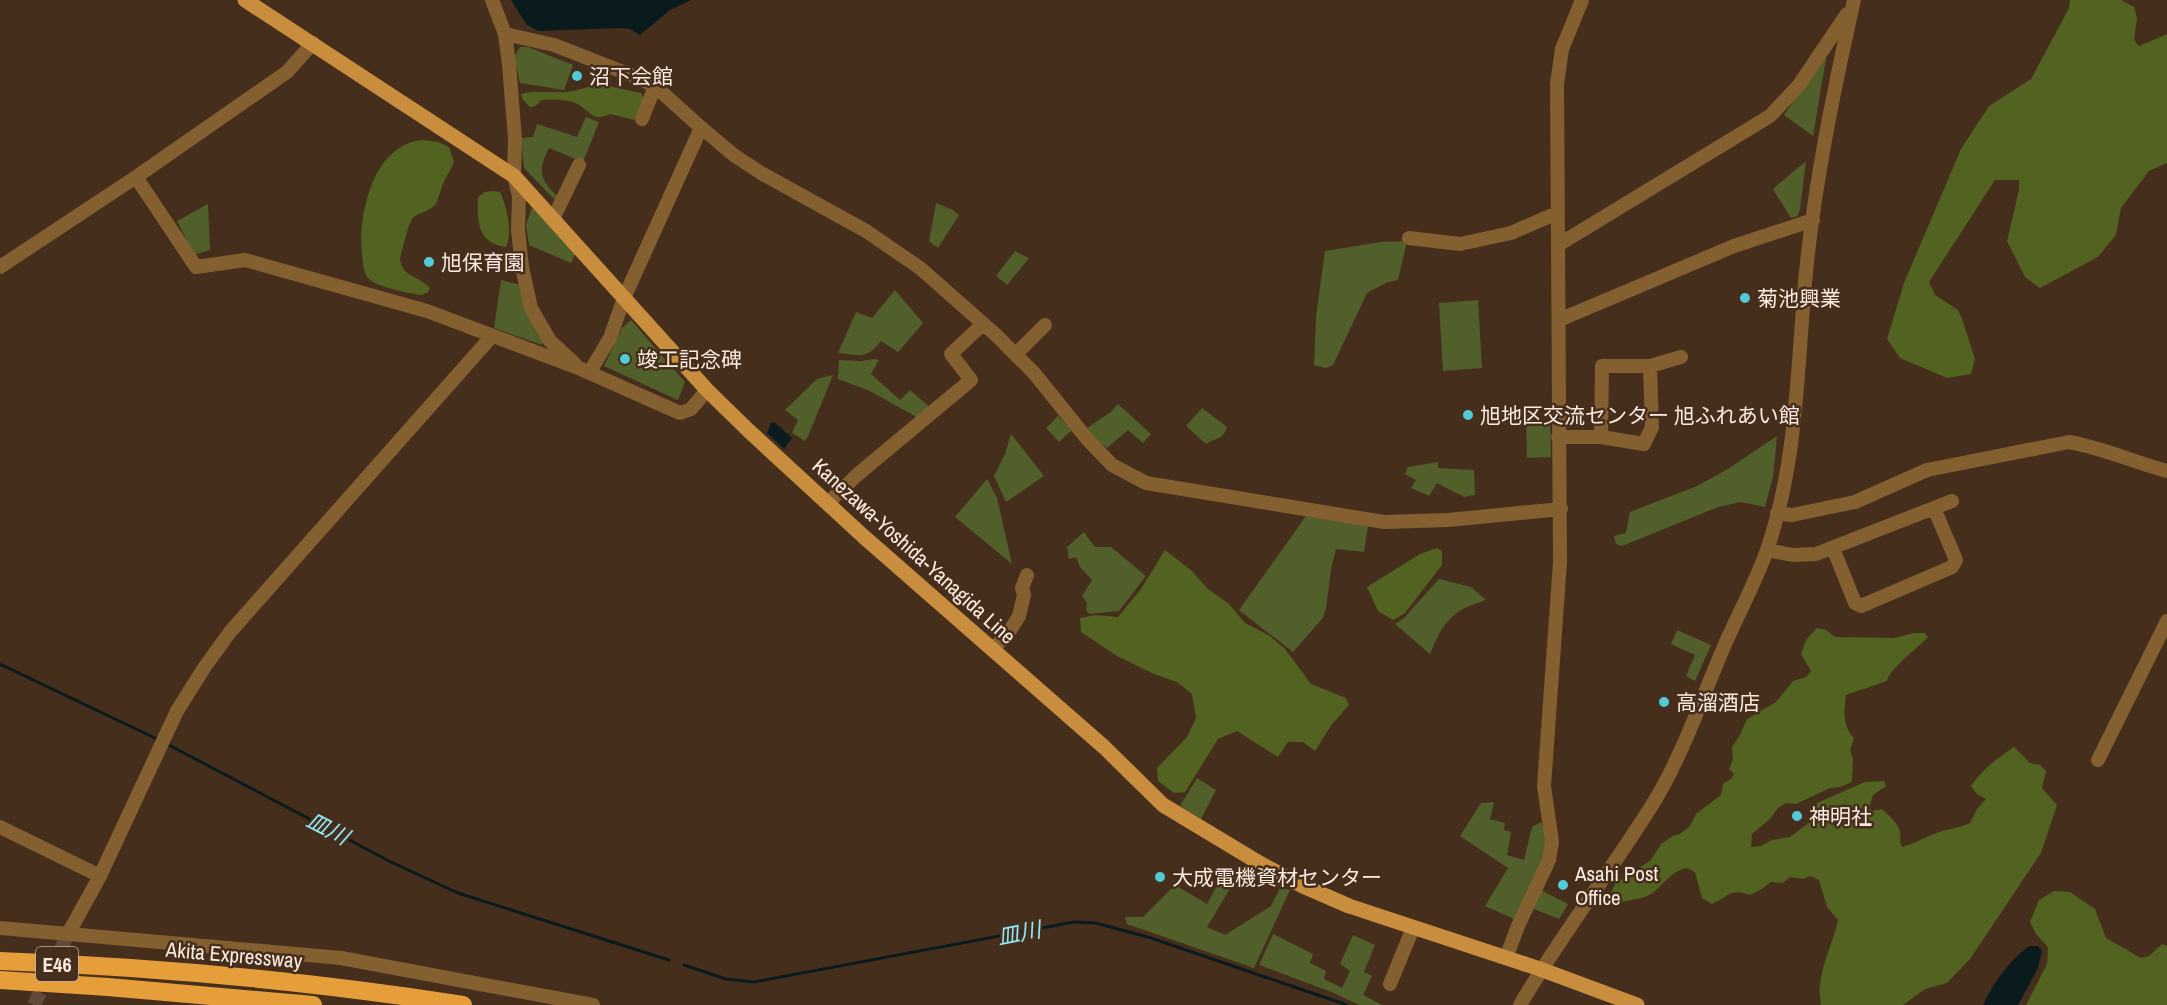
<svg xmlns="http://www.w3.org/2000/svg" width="2167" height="1005" viewBox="0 0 2167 1005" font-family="'Archivo Narrow','Noto Sans JP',sans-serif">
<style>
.green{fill:#515f2a}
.forest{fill:#526221}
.water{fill:#0a1b1d}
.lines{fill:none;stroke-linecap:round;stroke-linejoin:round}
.stream{stroke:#0a1b1d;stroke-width:3}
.minor-tunnel{stroke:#614a39;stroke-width:14;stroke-dasharray:14 7;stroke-linecap:butt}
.minor{stroke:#846031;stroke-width:14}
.major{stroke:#c88d3d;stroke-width:15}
.highway{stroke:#e59e39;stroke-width:18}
.poi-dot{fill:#52cbd7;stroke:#462e1c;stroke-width:2}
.labels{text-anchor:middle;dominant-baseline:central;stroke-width:5;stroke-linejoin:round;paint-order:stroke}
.shield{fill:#462e1c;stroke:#c5b2a5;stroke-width:1.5}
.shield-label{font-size:20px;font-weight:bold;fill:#fbebe0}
.poi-label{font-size:21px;fill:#fbebe0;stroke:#462e1c;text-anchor:start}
.street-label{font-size:21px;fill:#fbebe0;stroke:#462e1c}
.water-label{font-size:22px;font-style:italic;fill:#90e8f7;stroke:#462e1c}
</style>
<rect width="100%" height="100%" fill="#462e1c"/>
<path class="green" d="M 520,47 L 528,47 L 573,65 L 564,90 L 520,83 L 514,57 Z
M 1827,53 L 1813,136 L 1784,115 Z
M 586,117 L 599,122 L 583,162 L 549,148 C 537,172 540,179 558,197 L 555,200 L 524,168 L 521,138 L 533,137 L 537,124 L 577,137 Z
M 1806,161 L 1800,209 L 1798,216 L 1791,218 L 1773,189 Z
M 936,203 L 953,210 L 959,215 L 938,248 L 929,241 Z
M 208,204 L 210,250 L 194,255 L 177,221 Z
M 532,207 L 575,254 L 571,263 L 529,245 L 526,225 Z
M 1407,241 L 1398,280 L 1386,283 L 1367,293 L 1333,365 L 1326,368 L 1314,365 L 1316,317 L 1325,251 L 1381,242 Z
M 1015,251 L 1029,258 L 1007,285 L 996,276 Z
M 501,280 L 520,285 L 544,343 L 542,345 L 494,328 Z
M 895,290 L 923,323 L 898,352 L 881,341 C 866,360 860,355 838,353 L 856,312 L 872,318 Z
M 1478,300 L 1482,368 L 1443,371 L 1439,303 Z
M 631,320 L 685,382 L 678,400 L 604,366 L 622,328 Z
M 874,359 L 879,360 L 871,374 L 900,400 L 910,390 L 931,408 L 918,418 L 870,391 L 838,379 L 839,360 L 861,361 Z
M 833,375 L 808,436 L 805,441 L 792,433 L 798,420 L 785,410 L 817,379 Z
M 1118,404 L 1151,434 L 1143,443 L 1128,430 L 1107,448 L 1097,441 L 1087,428 L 1111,412 Z
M 1202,408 L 1227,427 C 1222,441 1217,437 1206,444 L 1186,426 Z
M 1058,416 L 1072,430 L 1059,442 L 1046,428 Z
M 1550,421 L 1551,457 L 1527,458 L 1526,422 Z
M 1011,434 L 1044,476 L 1006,502 L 994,476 L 1005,454 Z
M 1777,436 L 1773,477 L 1765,507 L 1741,502 L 1718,507 L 1622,546 L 1616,544 L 1614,536 L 1626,533 L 1630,512 L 1697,486 L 1728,469 Z
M 1438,462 L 1438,468 L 1474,470 L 1475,495 L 1464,497 L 1437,483 L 1429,496 L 1411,488 L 1416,480 L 1405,474 L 1408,467 Z
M 987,479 L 997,498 L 1012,564 L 955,517 Z
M 1306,516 L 1368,526 L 1364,552 L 1336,549 L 1331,569 L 1326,609 L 1322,619 L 1293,652 L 1239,610 Z
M 1084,532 L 1095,547 L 1111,547 L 1146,576 L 1119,611 L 1089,614 L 1086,610 L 1087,603 L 1082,596 L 1092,580 L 1080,567 L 1076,557 L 1069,559 L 1067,547 Z
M 1439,579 L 1471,587 L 1486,600 C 1452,610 1443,622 1430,654 L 1395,624 L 1404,618 Z
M 1677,630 L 1711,645 L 1695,681 L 1686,676 L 1695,655 L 1671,644 Z
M 1197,778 L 1216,790 L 1201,819 L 1180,806 Z
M 1494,802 L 1490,819 L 1505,823 L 1504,830 L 1511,832 L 1507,855 L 1524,860 L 1532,827 L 1541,822 C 1543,827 1546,834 1546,840 C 1545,864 1525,897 1514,919 L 1485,906 L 1508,868 L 1460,836 L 1481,803 Z
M 1226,869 L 1240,872 L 1207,927 L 1225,935 L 1271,906 L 1280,888 L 1290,890 L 1254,968 L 1127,924 L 1125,917 L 1143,917 L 1175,885 L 1207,904 Z
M 1541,890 L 1568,904 L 1559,919 L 1531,908 Z
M 1273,934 L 1313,954 L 1310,963 L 1326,971 L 1324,979 L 1342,988 L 1350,971 L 1340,964 L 1353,935 L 1375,945 L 1364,972 L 1372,976 L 1363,995 L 1382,1005 L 1359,1005 L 1334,993 L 1259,965 Z"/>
<path class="forest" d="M 2070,0 L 2121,0 L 2134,7 L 2137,18 L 2134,40 L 2139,46 L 2167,34 L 2167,163 L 2149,171 L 2121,208 L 2116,235 L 2098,257 L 2040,288 L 2025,277 L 2007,241 L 2019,190 L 2019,180 L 1995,180 L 1929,282 L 1935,295 L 1958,310 L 1962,319 L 1975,359 L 1971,374 L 1947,378 L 1900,358 L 1887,339 L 1904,283 L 1961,149 L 1989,106 L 2031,79 L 2069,8 Z
M 599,84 L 641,93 L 644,99 L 639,116 L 634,120 L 610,114 C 590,124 590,107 572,102 C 562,99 552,100 542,100 L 535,106 L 530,107 L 522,99 L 521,94 C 536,90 551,93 566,92 C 578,91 588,86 599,84 Z
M 423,140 L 438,142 L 449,147 L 454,162 L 443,184 L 436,204 L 430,209 L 413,217 L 408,228 L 400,258 C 401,277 420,276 430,288 L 428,292 L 422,295 C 411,294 379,287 370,280 C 363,274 363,263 362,254 C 358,214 373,144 423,140 Z
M 494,191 L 500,192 C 507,207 513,232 506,247 C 477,243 477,221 478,197 L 485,192 Z
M 1437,548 L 1442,551 L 1442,565 L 1405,613 L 1393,620 L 1378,611 L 1367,587 L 1420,554 Z
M 1165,550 L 1192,571 L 1208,589 L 1229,604 L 1245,623 L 1270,636 L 1285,649 L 1311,684 L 1346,698 L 1349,705 L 1332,724 L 1315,751 L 1303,742 L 1288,742 L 1278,757 L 1237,731 L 1218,739 L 1185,792 L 1174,793 L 1158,781 L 1157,768 L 1187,737 L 1196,718 L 1192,694 L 1177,682 L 1154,674 L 1117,656 L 1081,632 L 1080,618 L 1095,615 L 1118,617 L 1141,589 Z
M 1817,628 L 1826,630 L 1835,637 L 1894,638 L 1914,633 L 1924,633 L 1928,637 C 1918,648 1889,669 1887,681 L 1846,695 C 1844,711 1842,726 1854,738 L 1850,750 L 1853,759 L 1852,782 L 1840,787 L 1830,788 L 1796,804 L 1786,803 L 1778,808 L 1770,819 L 1752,834 L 1751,847 L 1761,846 L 1772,840 L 1790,837 L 1810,822 L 1817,803 L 1865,782 L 1884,781 L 1886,786 L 1873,795 L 1869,808 L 1872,811 L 1882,809 C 1888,815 1899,824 1900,832 C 1901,838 1899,841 1902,847 C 1916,843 1929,835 1942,831 C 1952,829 1960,827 1970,823 L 1977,809 L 1986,799 L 1977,794 L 1971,786 C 1981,770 1998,758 2014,747 L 2030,763 L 2040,765 L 2046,771 L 2042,788 L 2057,805 L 2041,853 L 1970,959 L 1947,983 L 1925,989 L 1903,1005 L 1821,1005 C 1815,974 1832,949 1838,920 L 1827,907 L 1819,880 L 1810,876 L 1803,879 L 1790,877 L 1783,883 L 1771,882 L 1762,889 L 1750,895 C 1730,888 1729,896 1712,904 L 1702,898 L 1695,872 L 1687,868 C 1671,871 1664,885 1651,894 C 1643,899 1633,899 1623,902 L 1611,893 L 1615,884 L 1651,860 L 1661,844 L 1673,836 L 1680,834 L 1690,826 L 1696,814 L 1721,795 L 1723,784 L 1731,779 L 1734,774 L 1729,769 L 1733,759 L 1732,747 L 1740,735 L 1747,719 L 1776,702 L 1793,681 L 1806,677 L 1811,671 L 1801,654 L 1806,640 Z
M 2054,891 L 2070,892 L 2095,909 L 2106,938 L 2141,958 L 2149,956 L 2162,944 L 2167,946 L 2167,1005 L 2026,1005 L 2047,964 L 2048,947 L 2036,934 L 2030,922 L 2039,900 Z"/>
<path class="water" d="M 511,0 L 691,0 L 670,10 L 640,35 L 630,29 L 620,28 L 538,31 L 526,24 Z
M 774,422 L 792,438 L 784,449 L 767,433 L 771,423 Z
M 2029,946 L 2038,946 L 2042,951 L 2038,968 L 2018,1005 L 1983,1005 C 1994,982 2008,962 2029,946 Z"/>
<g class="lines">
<path class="stream" d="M 0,664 L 159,740
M 165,743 L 391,862 L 458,893 L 669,960
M 684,965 L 726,979 L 754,982 L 1074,922 L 1096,923 L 1151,938 L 1347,1005"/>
<path class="minor-tunnel" d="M 34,1005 L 68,934"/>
<path class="minor" d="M 492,0 L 505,34 L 509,64 L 515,139 L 514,176 L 519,196 L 518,230 L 522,267 L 531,308 L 550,341 L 575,364
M 505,34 L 554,45 L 636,77 L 655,86 L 698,125 L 735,156 L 761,173 L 866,231 L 920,268 L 996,335 L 1034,373 L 1088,440 L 1112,465 L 1146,483 L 1384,522 L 1448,520 L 1561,509
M 642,119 L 655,86
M 136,177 L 196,267 L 245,260 L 427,311 L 581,369 L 680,413 L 691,409 L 707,390
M 553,219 L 579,165
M 1409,238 L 1460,244 L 1511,233 L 1557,213
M 1558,245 L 1770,116 L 1799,85 L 1847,14
M 0,267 L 136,177 L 287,72 L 313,43
M 1559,320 L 1734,246 L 1813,220
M 1016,354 L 1045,325
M 589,373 L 610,338 L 624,298 L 701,128
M 1558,437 L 1601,437 L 1644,444 L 1652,427 L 1650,366
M 1601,437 L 1602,366 L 1650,366 L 1681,357
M 828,503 L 857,475 L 971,380 L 951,354 L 983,324
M 1777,513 L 1792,515 L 1855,502 L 1927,470 L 2069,442 C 2103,448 2134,462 2167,471
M 1833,548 L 1855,603 L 1861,606 L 1952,567 L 1956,560 L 1934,508
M 1767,550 L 1793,555 L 1816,554 L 1952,501
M 993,649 L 1009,632 L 1019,616 L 1024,595 L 1022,588 L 1027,575
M 2098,760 L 2167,621
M 0,827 L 100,876
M 0,928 L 341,958 L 593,1005
M 68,934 L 100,876 L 177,711 L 204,668 L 230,632 L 492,336
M 1506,958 L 1518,926 L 1549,860 L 1552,842 L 1544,786 L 1560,562 L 1557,84 L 1562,49 L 1582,0
M 1390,984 L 1413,928
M 1520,1005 C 1561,935 1611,871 1654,802 C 1683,754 1701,700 1723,649 C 1737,616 1755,584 1767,550 C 1798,460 1797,365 1806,272 C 1815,181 1834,89 1854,0"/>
<path class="major" d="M 245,0 L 514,176 L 707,390 L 749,431 L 863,536 L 1104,747 L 1163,805 L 1261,864 L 1303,886 L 1349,906 L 1540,969 L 1637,1005"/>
<path class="highway" d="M 0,961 C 155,967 310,981 463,1005
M 0,980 L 108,987 L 313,1005"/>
</g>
<g class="poi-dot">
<circle cx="577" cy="76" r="6"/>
<circle cx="429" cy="262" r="6"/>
<circle cx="1745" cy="298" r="6"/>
<circle cx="625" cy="359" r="6"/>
<circle cx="1468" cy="415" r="6"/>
<circle cx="1664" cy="702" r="6"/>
<circle cx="1797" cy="816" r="6"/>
<circle cx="1160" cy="877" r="6"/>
<circle cx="1563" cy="885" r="6"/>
</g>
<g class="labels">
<rect class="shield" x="36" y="947" width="42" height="34" rx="4.5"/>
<g class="shield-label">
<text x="57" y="964">E46</text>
</g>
<g class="poi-label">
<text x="589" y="76">沼下会館</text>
<text x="441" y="262">旭保育園</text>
<text x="1757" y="298">菊池興業</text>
<text x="637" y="359">竣工記念碑</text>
<text x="1480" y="415">旭地区交流センター 旭ふれあい館</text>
<text x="1676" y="702">高溜酒店</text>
<text x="1809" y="816">神明社</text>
<text x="1575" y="873">Asahi Post<tspan x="1575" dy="24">Office</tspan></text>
<text x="1172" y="877">大成電機資材センター</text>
</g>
<g class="street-label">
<text transform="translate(914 551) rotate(42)">Kanezawa-Yoshida-Yanagida Line</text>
<text transform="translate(234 955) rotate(5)">Akita Expressway</text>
</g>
<g class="water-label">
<text transform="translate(328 828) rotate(27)">皿川</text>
<text transform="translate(1019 933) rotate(-11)">皿川</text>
</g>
</g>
</svg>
